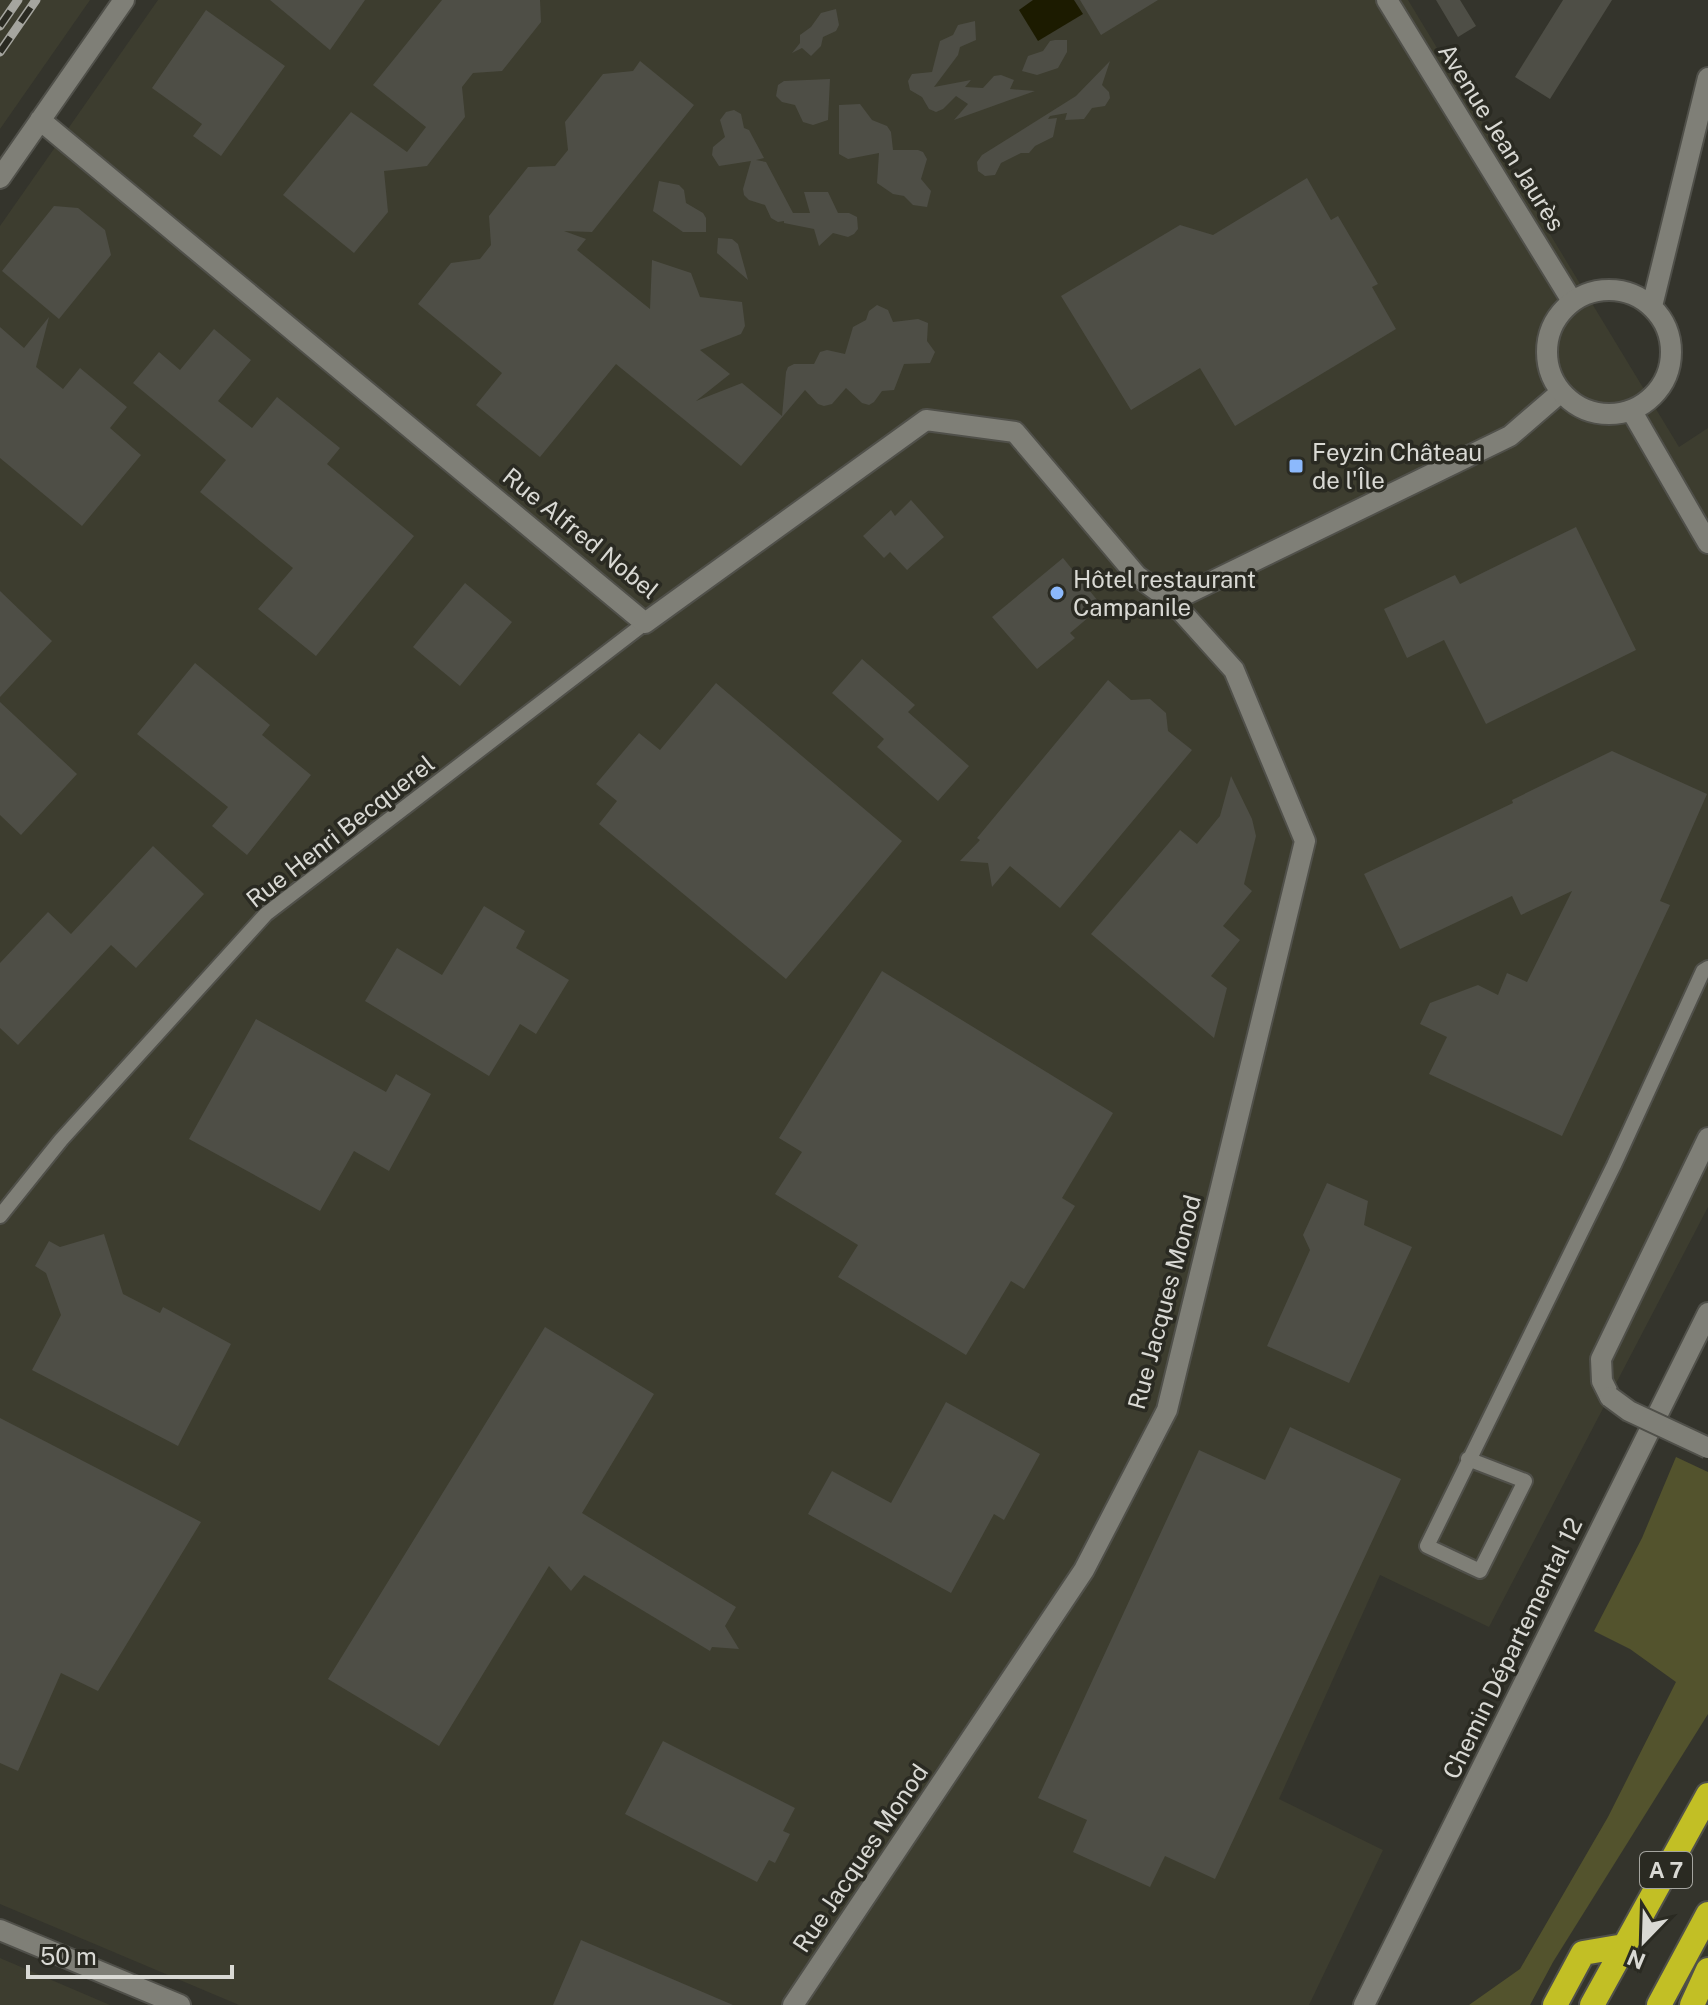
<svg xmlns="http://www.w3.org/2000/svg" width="1708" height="2005" viewBox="0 0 1708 2005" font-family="'Public Sans',sans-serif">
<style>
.built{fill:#3d3d2f}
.green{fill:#53532d}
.water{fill:#1c1b00}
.building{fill:#4e4e46}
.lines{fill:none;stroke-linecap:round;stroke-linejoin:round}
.service-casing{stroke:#50504a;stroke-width:18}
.minor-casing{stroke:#50504a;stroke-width:24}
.tertiary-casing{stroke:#50504a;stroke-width:24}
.secondary-casing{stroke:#50504a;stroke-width:24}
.motorway-casing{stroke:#50504a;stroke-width:28}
.service{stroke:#7f7f77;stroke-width:14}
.minor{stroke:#7f7f77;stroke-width:20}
.tertiary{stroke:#7f7f77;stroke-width:20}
.secondary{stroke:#7f7f77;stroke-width:20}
.motorway{stroke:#c2bf25;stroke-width:24}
.rail-casing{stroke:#a5a59f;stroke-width:9}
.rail{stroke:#2a2a22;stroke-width:6;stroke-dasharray:18;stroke-linecap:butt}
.minor-bridge-casing{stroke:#50504a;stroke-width:24;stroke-linecap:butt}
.minor-bridge{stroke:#7f7f77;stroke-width:20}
.poi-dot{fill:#8cb9fc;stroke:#2a2a22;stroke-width:3}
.labels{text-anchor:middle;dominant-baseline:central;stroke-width:7;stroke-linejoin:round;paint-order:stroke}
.shield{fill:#2a2a22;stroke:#a4a49f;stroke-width:2}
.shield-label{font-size:22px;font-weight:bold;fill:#d9d9d4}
.street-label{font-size:24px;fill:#d9d9d4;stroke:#2a2a22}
.poi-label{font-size:24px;fill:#d9d9d4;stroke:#2a2a22;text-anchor:start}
</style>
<rect width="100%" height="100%" fill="#34342c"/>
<path class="built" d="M 0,0 L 90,0 L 0,129 Z
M 158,0 L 1408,0 L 1679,447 L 1708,428 L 1708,1207 L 1489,1627 L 1380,1575 L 1279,1799 L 1383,1850 L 1309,2005 L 239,2005 L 0,1904 L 0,226 Z
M 0,1958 L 110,2005 L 0,2005 Z"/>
<path class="green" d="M 1676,1457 L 1708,1472 L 1708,1714 L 1553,1962 L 1530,2005 L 1469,2005 L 1520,1969 L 1608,1817 L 1676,1682 L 1630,1649 L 1594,1631 L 1642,1538 Z"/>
<path class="water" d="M 1033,0 L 1074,0 L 1083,14 L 1038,41 L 1019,10 Z"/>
<path class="building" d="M 270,0 L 365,0 L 330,50 Z
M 442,0 L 540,0 L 541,22 L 502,71 L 473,73 L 462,87 L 465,117 L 427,166 L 384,171 L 388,212 L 354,253 L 283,195 L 351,112 L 407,152 L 426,127 L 373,85 Z
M 1080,0 L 1158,0 L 1101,35 Z
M 1436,0 L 1460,0 L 1476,26 L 1458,37 Z
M 1563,0 L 1612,0 L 1550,99 L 1515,77 Z
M 836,9 L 839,25 L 836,31 L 823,37 L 821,46 L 811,56 L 802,48 L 792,53 L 800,43 L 800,35 L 811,27 L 821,13 Z
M 206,10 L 285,66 L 221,156 L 193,136 L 202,124 L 152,88 Z
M 975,21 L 976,40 L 960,47 L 958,55 L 934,87 L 971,80 L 965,87 L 983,88 L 994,76 L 1001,75 L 1014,80 L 1010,89 L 1035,91 L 954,120 L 968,104 L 956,96 L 943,109 L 936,112 L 929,109 L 922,97 L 910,90 L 908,81 L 912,74 L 932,72 L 940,41 L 953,35 L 958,25 Z
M 1055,40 L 1067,40 L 1067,52 L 1058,68 L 1037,75 L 1022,71 L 1028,56 L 1043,51 L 1050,41 Z
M 640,61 L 694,105 L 592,232 L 564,231 L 586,239 L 577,250 L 650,309 L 652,260 L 691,273 L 700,297 L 742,302 L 745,326 L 741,334 L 700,350 L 730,374 L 696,401 L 742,383 L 782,416 L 786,372 L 788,367 L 794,364 L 814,364 L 820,352 L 827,350 L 845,354 L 853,327 L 866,320 L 869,311 L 877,305 L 888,310 L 893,322 L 918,319 L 928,323 L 927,341 L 935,352 L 930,363 L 904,364 L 894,390 L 882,391 L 874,402 L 869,405 L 862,403 L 846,388 L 832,404 L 824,406 L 818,404 L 805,390 L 741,466 L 616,364 L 540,457 L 476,405 L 502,373 L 418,304 L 451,263 L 480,259 L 491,245 L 489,216 L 528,167 L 555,166 L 568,150 L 565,122 L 603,74 L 633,71 Z
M 1110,61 L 1102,85 L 1109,92 L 1110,98 L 1105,106 L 1092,108 L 1084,119 L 1065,120 L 1067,113 L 1050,116 L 1048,119 L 1057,118 L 1053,137 L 1035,146 L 1029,153 L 1021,153 L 1001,163 L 995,175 L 985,176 L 978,171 L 977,162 L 982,155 L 1076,96 Z
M 830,79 L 828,120 L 813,125 L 803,122 L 795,105 L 782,102 L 776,96 L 778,85 L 784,81 Z
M 860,104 L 872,120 L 887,126 L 891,132 L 893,150 L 918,150 L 923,152 L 927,159 L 921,179 L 931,191 L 927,207 L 913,205 L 904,196 L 893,194 L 877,183 L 879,153 L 848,159 L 839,154 L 839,105 Z
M 734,110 L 741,114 L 744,128 L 749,130 L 764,158 L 756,160 L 766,162 L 793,213 L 810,213 L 804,192 L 828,192 L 838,213 L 849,213 L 857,217 L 858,229 L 854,234 L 848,237 L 833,233 L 819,246 L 814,229 L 784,223 L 784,221 L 778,222 L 771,218 L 765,205 L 749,200 L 744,195 L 743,189 L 751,161 L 719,166 L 712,155 L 713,147 L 725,137 L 720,120 L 726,112 Z
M 1307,178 L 1331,220 L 1338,216 L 1378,284 L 1372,287 L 1396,329 L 1235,426 L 1200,368 L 1131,410 L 1061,296 L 1180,225 L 1213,235 Z
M 659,181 L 679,185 L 684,190 L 686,203 L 703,213 L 706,218 L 706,232 L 683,232 L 653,211 Z
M 54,206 L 78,208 L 105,230 L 111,255 L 59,319 L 2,271 Z
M 718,238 L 732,239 L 738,244 L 748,280 L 717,253 Z
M 49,317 L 36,367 L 63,389 L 80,368 L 127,407 L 110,428 L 141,455 L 82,526 L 0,458 L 0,327 L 24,348 Z
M 214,329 L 251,360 L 218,401 L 252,428 L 277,397 L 340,448 L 327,464 L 414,536 L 316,656 L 258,609 L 293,568 L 200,492 L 226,460 L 133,383 L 159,352 L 180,370 Z
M 911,500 L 944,537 L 907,570 L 890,552 L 884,558 L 863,536 L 891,510 L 895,516 Z
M 1576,527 L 1636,650 L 1486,724 L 1444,640 L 1407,658 L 1384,609 L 1455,575 L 1460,584 Z
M 1063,558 L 1102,606 L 1070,633 L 1075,638 L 1037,669 L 992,617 Z
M 465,583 L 512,622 L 460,686 L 413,647 Z
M 0,591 L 52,641 L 0,697 Z
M 862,659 L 915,705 L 908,712 L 969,766 L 938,801 L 877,747 L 884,739 L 832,693 Z
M 195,663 L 270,725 L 262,735 L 311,775 L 247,855 L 212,826 L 228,807 L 137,734 Z
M 1108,680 L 1131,700 L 1150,699 L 1166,713 L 1168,731 L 1192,750 L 1060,908 L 1010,866 L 992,887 L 988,863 L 960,861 L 980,840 L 977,838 Z
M 716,683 L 902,841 L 786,979 L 599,824 L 617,801 L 596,784 L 639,733 L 660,750 Z
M 0,702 L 77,774 L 21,835 L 0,815 Z
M 1612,751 L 1707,794 L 1660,901 L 1670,905 L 1562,1136 L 1429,1074 L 1447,1037 L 1420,1024 L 1430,1003 L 1478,985 L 1498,995 L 1507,973 L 1527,982 L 1572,891 L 1521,915 L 1512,896 L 1400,949 L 1364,874 L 1513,803 L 1512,800 Z
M 1231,776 L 1252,819 L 1256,836 L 1244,884 L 1252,891 L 1223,926 L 1240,940 L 1211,976 L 1227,988 L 1214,1038 L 1091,934 L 1180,830 L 1197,844 L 1220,816 Z
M 153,846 L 204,894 L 136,968 L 111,945 L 18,1045 L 0,1028 L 0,963 L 48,912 L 71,934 Z
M 484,906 L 525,931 L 516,948 L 569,980 L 536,1034 L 520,1024 L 489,1076 L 365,1001 L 397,948 L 442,975 Z
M 882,971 L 1113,1113 L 1062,1198 L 1075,1206 L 1024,1289 L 1011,1281 L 966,1355 L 838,1277 L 858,1245 L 775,1194 L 802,1152 L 779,1138 Z
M 256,1019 L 386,1092 L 396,1074 L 431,1094 L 389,1171 L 354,1151 L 320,1211 L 189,1139 Z
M 1327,1183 L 1368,1201 L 1364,1225 L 1412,1247 L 1349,1383 L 1267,1346 L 1310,1250 L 1303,1235 Z
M 104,1234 L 123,1294 L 160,1313 L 163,1307 L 231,1344 L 178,1446 L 32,1370 L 61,1315 L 46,1273 L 35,1266 L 49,1241 L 60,1247 Z
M 545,1327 L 654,1394 L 582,1513 L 736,1607 L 725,1626 L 739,1649 L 712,1647 L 710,1651 L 584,1575 L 571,1591 L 549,1566 L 439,1746 L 328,1679 Z
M 946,1402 L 1040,1454 L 1004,1520 L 994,1514 L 951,1593 L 808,1514 L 832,1471 L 891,1503 Z
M 0,1418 L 201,1522 L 98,1691 L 61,1673 L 18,1771 L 0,1763 Z
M 1290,1427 L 1401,1479 L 1215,1879 L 1165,1856 L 1150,1887 L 1073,1852 L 1087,1820 L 1038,1798 L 1199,1450 L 1265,1480 Z
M 663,1741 L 795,1808 L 783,1831 L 790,1834 L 775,1863 L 769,1860 L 757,1882 L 625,1814 Z
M 581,1940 L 733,2005 L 553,2005 Z"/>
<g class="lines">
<g class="service-casing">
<path id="service" d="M 0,1216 L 61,1140 L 266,914 L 645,623
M 1468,1459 L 1525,1481 L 1480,1571 L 1427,1546 L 1614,1165 L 1703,971 L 1708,968"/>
</g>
<g class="minor-casing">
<path id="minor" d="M 1387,0 L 1572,301
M 40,120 L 645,623 L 926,420 L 1015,432 L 1137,576 L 1172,601 L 1510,436 L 1561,392
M 0,178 L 124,0
M 1610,1397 L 1602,1381 L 1601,1359 L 1708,1138
M 0,1930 L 180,2005
M 793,2005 L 1084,1570 L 1167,1410 L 1305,841 L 1234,670 L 1172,601"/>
</g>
<g class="tertiary-casing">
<path id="tertiary" d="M1547 352a62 62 0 1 1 124 0a62 62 0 1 1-124 0Z
M 1652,306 L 1708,78
M 1631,410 L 1708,543"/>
</g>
<g class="secondary-casing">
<path id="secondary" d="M 1364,2005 L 1708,1313"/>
</g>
<g class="motorway-casing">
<path id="motorway" d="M 1555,2005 L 1583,1953 L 1624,1946
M 1592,2005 L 1708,1795
M 1659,2005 L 1708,1914
M 1692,2005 L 1708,1970"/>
</g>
<use href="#service" class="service"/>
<use href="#minor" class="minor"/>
<use href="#tertiary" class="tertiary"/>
<use href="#secondary" class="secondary"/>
<use href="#motorway" class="motorway"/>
<g class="rail-casing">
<path id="rail" d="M 0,26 L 18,0
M 0,52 L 36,0"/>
</g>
<use href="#rail" class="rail"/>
<g class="minor-bridge-casing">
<path id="minor-bridge" d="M 1610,1397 L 1629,1411 L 1708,1448"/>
</g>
<use href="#minor-bridge" class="minor-bridge"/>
</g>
<g class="poi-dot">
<rect x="1288" y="458" width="16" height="16" rx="4"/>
<circle cx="1057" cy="593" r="8"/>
</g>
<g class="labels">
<rect class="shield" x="1640" y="1852" width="52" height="36" rx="6"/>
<g class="shield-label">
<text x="1666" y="1870">A 7</text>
</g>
<g class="street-label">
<text transform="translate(1502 137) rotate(58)">Avenue Jean Jaurès</text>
<text transform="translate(581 533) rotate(39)">Rue Alfred Nobel</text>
<text transform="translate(340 831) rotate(-38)">Rue Henri Becquerel</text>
<text transform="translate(1164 1302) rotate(-75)">Rue Jacques Monod</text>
<text transform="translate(1512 1648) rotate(-64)">Chemin Départemental 12</text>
<text transform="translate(860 1858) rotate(-56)">Rue Jacques Monod</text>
</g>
<g class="poi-label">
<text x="1312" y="452">Feyzin Château<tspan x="1312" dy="28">de l'Île</tspan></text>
<text x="1073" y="579">Hôtel restaurant<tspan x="1073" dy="28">Campanile</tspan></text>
</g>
</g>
<g transform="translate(1644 1941) rotate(203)" stroke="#2a2a22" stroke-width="6" paint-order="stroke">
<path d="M0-6L14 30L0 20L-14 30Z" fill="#d9d9d4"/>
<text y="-12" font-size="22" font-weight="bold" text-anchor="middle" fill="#d9d9d4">N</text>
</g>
<path d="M28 1965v12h204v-12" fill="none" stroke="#d9d9d4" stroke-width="4"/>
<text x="40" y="1965" font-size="24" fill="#d9d9d4" stroke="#2a2a22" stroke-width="6" paint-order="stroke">50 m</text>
</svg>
